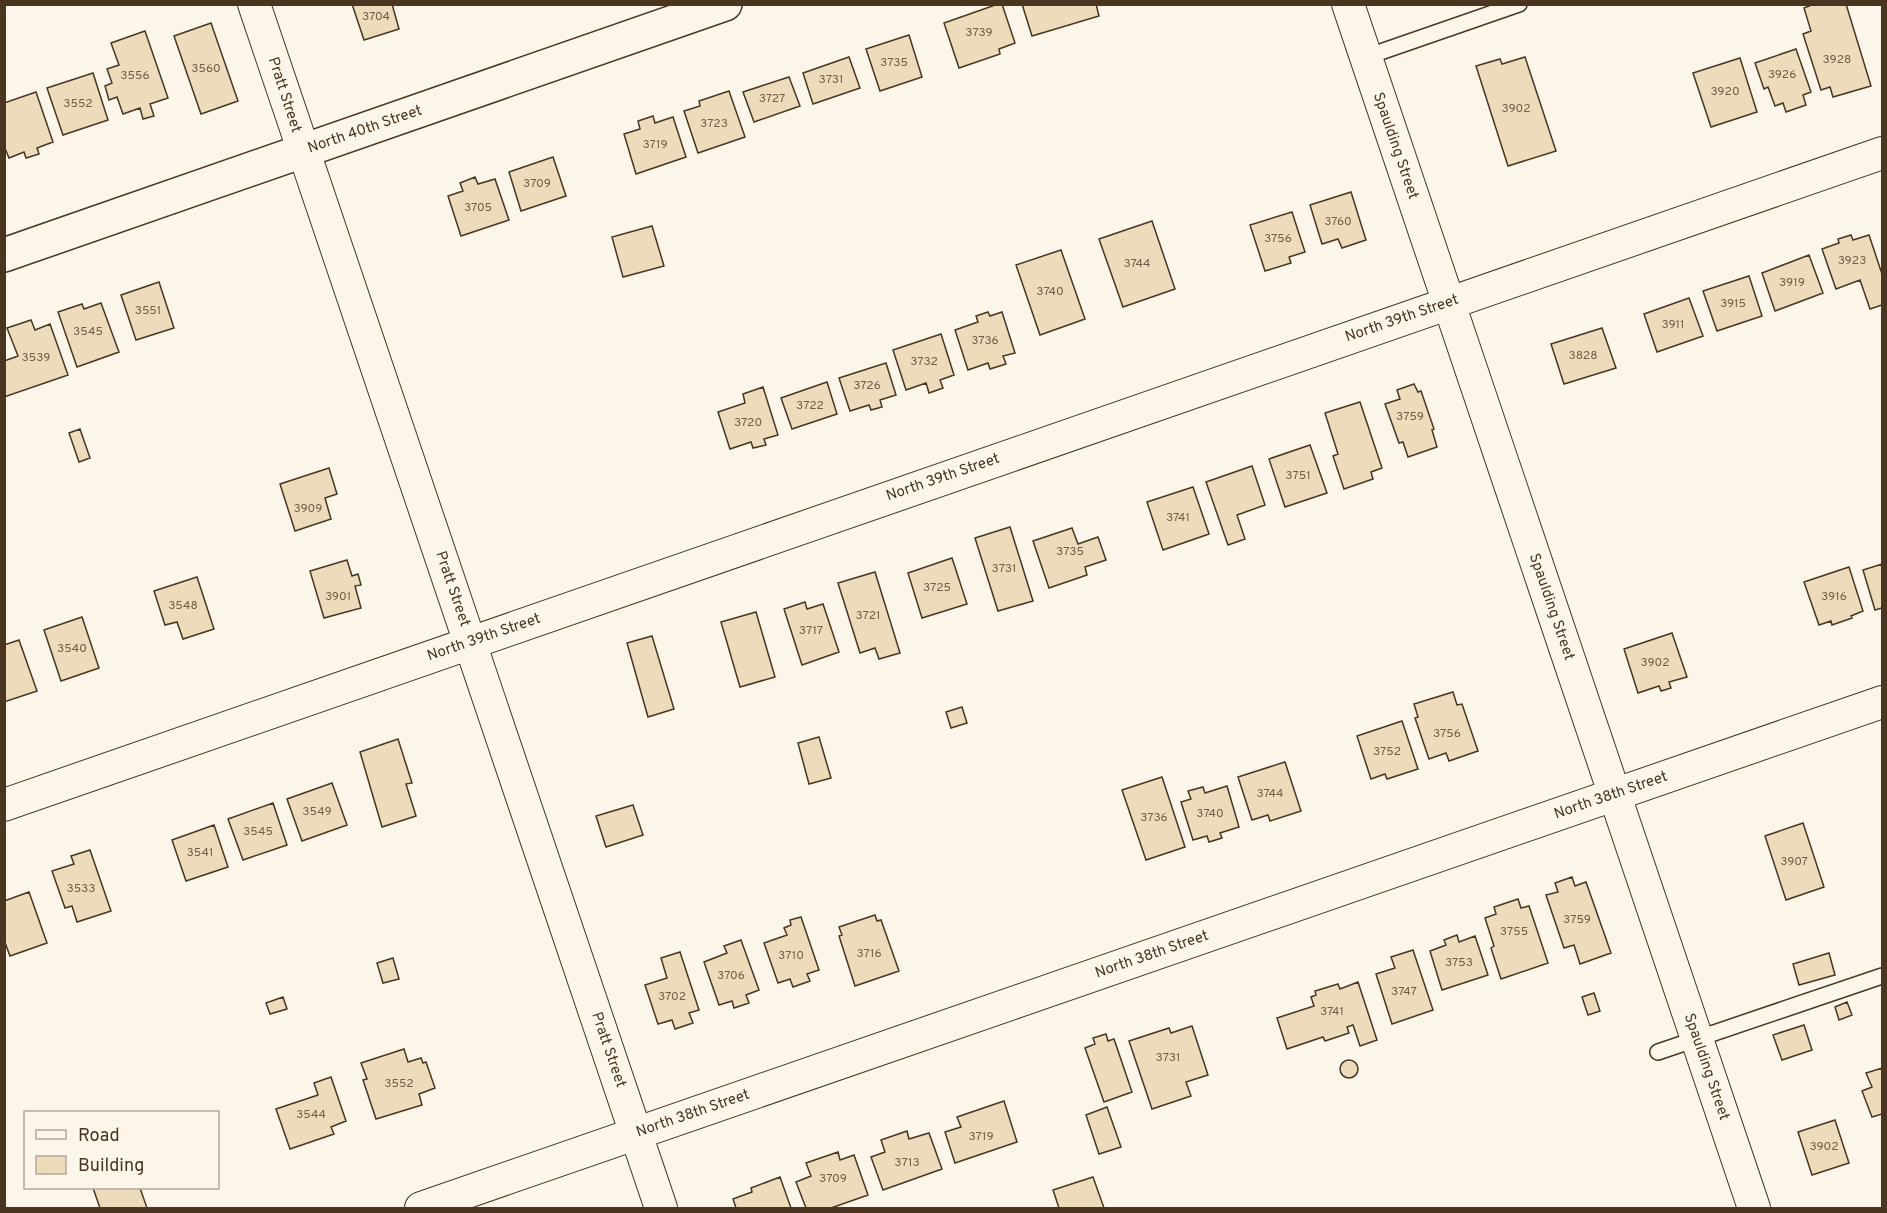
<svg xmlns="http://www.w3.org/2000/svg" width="1887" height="1213" viewBox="0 0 1887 1213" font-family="Overpass,sans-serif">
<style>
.building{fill:#ecdcbc;stroke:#4a3520;stroke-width:1.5}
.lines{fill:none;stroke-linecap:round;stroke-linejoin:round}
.lane-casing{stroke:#4a3520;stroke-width:18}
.street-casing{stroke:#4a3520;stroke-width:34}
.secondary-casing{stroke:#4a3520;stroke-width:36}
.lane{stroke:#fbf6e9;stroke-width:15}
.street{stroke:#fbf6e9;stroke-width:32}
.secondary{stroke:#fbf6e9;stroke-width:33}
.labels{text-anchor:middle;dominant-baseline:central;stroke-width:4.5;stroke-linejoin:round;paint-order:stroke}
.number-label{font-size:12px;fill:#725f47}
.street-label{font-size:15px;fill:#4a3520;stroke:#fbf6e9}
</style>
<rect width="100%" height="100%" fill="#fbf6e9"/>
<path class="building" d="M 352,4 L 392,4 L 399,29 L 364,40 Z
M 998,4 L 1002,4 L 1015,43 L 999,49 L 1000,54 L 959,68 L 944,23 Z
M 1022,4 L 1096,4 L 1099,16 L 1032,36 Z
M 1814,4 L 1846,4 L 1871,86 L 1833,97 L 1830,87 L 1821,90 L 1803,34 L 1811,31 L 1804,8 Z
M 211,23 L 238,101 L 201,114 L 174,36 Z
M 145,31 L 168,98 L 150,104 L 154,116 L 143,119 L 140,108 L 123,114 L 117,97 L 109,100 L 105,86 L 112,83 L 107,69 L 119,65 L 111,43 Z
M 909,35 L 922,77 L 880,91 L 866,49 Z
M 1796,49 L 1811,92 L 1803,95 L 1806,105 L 1786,112 L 1783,103 L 1775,106 L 1768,87 L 1764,89 L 1755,63 Z
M 849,57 L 860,88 L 813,104 L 803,73 Z
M 1525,57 L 1556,151 L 1508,166 L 1476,66 L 1500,59 L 1502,64 Z
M 1740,58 L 1757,112 L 1711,127 L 1693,73 Z
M 93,73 L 108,120 L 63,135 L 47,88 Z
M 789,77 L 800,106 L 754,122 L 743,92 Z
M 729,91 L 745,137 L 698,153 L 684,111 L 700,106 L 699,101 Z
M 36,92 L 53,142 L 37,148 L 39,154 L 26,158 L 24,152 L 9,158 L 4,146 L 4,103 Z
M 653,116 L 655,123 L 673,117 L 686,157 L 636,174 L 624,134 L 640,129 L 638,121 Z
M 553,157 L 566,196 L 521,211 L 509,172 Z
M 475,177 L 478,184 L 495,179 L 509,220 L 461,236 L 448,196 L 463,191 L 460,183 Z
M 1351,192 L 1366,240 L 1342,248 L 1338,239 L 1322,244 L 1310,205 Z
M 1292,212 L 1305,252 L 1289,257 L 1291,263 L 1265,271 L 1250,225 Z
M 1152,221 L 1175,289 L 1123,307 L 1099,239 Z
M 652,226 L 664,266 L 623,277 L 612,237 Z
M 1851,235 L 1853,240 L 1869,235 L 1882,274 L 1882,305 L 1870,309 L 1860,280 L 1836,289 L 1822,249 L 1839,243 L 1838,239 Z
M 1061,250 L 1085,319 L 1040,335 L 1016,265 Z
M 1809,255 L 1823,293 L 1775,311 L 1762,273 Z
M 1749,276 L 1762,316 L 1717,331 L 1703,291 Z
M 159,282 L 174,328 L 136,340 L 121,295 Z
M 1689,298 L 1703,336 L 1657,352 L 1644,314 Z
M 101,303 L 119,352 L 77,367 L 58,312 L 82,304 L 84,309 Z
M 988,312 L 990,316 L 1002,312 L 1015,353 L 1003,356 L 1006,364 L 990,369 L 988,363 L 968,370 L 955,330 L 978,322 L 976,316 Z
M 31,320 L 35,330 L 50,324 L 68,375 L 4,397 L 4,361 L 18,356 L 7,328 Z
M 1602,328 L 1616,368 L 1564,384 L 1551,344 Z
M 941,334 L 954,375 L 940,380 L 943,388 L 929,393 L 926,383 L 906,390 L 893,350 Z
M 886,363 L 896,395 L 880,400 L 882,407 L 871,410 L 869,405 L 850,411 L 839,378 Z
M 827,382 L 837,414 L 792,429 L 781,398 Z
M 1414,384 L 1418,392 L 1421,391 L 1434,429 L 1432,430 L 1437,447 L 1408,457 L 1403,442 L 1399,443 L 1385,404 L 1400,399 L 1397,390 Z
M 763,387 L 778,435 L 764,439 L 766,445 L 753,448 L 751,442 L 730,449 L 718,412 L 745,403 L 743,394 Z
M 1360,402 L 1382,468 L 1371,472 L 1373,479 L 1344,489 L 1333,456 L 1338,454 L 1325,413 Z
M 80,429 L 90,458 L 79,462 L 69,433 Z
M 1310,445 L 1327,493 L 1285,507 L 1269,459 Z
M 1252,466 L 1265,505 L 1237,515 L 1245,539 L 1228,545 L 1206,482 Z
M 329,468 L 337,494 L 325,498 L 331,519 L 295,531 L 280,484 Z
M 1193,487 L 1209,534 L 1163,550 L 1147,502 Z
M 1010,527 L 1033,601 L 998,611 L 975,538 Z
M 1072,528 L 1078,544 L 1098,537 L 1106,560 L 1085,567 L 1087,575 L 1049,588 L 1033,541 Z
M 952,558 L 967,604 L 922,618 L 908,573 Z
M 347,560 L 352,576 L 358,574 L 361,585 L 355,586 L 361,608 L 324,618 L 310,571 Z
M 1882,564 L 1882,608 L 1875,610 L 1863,570 Z
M 1849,567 L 1863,611 L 1851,616 L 1852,618 L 1832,625 L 1831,621 L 1819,625 L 1804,582 Z
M 875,572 L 900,653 L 879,659 L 875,648 L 860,653 L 838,583 Z
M 197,577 L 214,629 L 183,639 L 177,622 L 165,625 L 154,591 Z
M 805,602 L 807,609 L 823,604 L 839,652 L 802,665 L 784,609 Z
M 756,612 L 775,677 L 740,687 L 721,622 Z
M 82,617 L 99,668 L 61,681 L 44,630 Z
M 1672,633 L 1687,677 L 1669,682 L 1671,688 L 1661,691 L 1659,686 L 1638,693 L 1624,649 Z
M 652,636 L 674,709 L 648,717 L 627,643 Z
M 19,640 L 37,691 L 4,702 L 4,645 Z
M 1453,692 L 1457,705 L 1462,704 L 1478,751 L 1449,761 L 1446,753 L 1429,759 L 1415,718 L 1418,717 L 1414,704 Z
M 962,707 L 967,723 L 951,728 L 946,712 Z
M 1402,721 L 1418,769 L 1387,779 L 1385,774 L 1371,779 L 1357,736 Z
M 819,737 L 831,778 L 809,784 L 798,743 Z
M 398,739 L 412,783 L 406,784 L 416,816 L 382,827 L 360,752 Z
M 1285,762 L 1301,811 L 1270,821 L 1268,815 L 1252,820 L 1238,777 Z
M 1162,777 L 1185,847 L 1146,860 L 1122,790 Z
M 332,783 L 347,825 L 302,841 L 287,799 Z
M 1227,786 L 1239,827 L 1220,833 L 1222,838 L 1209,842 L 1207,836 L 1193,840 L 1181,802 L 1191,799 L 1188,791 L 1203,787 L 1205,793 Z
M 273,803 L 287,845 L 243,860 L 228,819 Z
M 633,805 L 643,835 L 606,847 L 596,816 Z
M 1803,823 L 1824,887 L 1786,900 L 1765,836 Z
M 214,825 L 228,867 L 186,881 L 172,840 Z
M 90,850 L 111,911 L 77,922 L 72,906 L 65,908 L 52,871 L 74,864 L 71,856 Z
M 1572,877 L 1575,886 L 1586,882 L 1611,953 L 1580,964 L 1574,945 L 1564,948 L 1546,895 L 1558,892 L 1555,883 Z
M 29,892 L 47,943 L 10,956 L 4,940 L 4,901 Z
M 1518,899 L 1521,908 L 1529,906 L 1548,963 L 1501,979 L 1491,948 L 1494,946 L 1485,918 L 1496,914 L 1494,907 Z
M 875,915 L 877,921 L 881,920 L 899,971 L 855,986 L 839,936 L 842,935 L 839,927 Z
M 801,917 L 819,970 L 807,974 L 810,981 L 793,987 L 790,979 L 778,983 L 764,943 L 787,935 L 784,928 L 791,925 L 790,920 Z
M 1457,935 L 1459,942 L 1475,936 L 1488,975 L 1442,990 L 1430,951 L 1446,945 L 1444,940 Z
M 741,940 L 759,990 L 746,995 L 749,1003 L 734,1008 L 732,1001 L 719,1005 L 704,962 L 727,953 L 724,946 Z
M 1413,950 L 1433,1010 L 1392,1024 L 1376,974 L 1395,968 L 1391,957 Z
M 680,952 L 699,1010 L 689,1013 L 693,1023 L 675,1029 L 672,1020 L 658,1024 L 645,985 L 667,978 L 661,958 Z
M 1829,953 L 1835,975 L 1799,985 L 1793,964 Z
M 393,958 L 399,979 L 383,983 L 377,963 Z
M 1358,982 L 1377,1040 L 1360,1046 L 1353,1025 L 1347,1027 L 1349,1033 L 1325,1041 L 1323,1037 L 1287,1049 L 1277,1018 L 1314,1006 L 1311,997 L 1316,995 L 1315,991 L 1338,984 L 1340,989 Z
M 1594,993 L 1600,1011 L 1588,1015 L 1582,997 Z
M 283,997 L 287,1009 L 270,1014 L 266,1003 Z
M 1847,1002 L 1852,1015 L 1839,1020 L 1835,1007 Z
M 1804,1025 L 1812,1050 L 1782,1060 L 1773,1035 Z
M 1192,1026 L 1208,1075 L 1186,1082 L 1191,1096 L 1152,1109 L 1129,1041 L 1169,1028 L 1171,1033 Z
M 1106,1034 L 1108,1041 L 1114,1039 L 1132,1092 L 1104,1102 L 1085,1048 L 1095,1044 L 1093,1038 Z
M 404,1049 L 408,1062 L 421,1058 L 423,1063 L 426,1062 L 435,1088 L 419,1094 L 422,1105 L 376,1119 L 363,1080 L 367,1079 L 361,1063 Z
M1340 1069a9 9 0 1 1 18 0a9 9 0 1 1-18 0Z
M 1882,1068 L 1882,1114 L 1872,1117 L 1862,1091 L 1872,1087 L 1866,1073 Z
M 331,1077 L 346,1121 L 331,1127 L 334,1134 L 290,1149 L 276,1109 L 318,1095 L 314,1083 Z
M 1004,1101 L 1017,1142 L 955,1163 L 945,1132 L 961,1127 L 957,1117 Z
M 1107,1107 L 1121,1147 L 1099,1154 L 1086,1115 Z
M 1835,1120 L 1849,1163 L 1812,1175 L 1798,1132 Z
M 907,1131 L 909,1139 L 929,1133 L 942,1169 L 883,1190 L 871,1157 L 885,1152 L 881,1140 Z
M 838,1152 L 840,1160 L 854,1155 L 868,1195 L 831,1208 L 806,1208 L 796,1182 L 811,1176 L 806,1163 Z
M 780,1177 L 791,1208 L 736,1208 L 733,1199 L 752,1192 L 751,1188 Z
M 1093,1177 L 1104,1208 L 1059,1208 L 1053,1190 Z
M 93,1188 L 140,1188 L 147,1208 L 100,1208 Z"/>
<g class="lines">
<g class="lane-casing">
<path id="lane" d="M 1366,57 L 1519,4
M 1658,1052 L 1882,976"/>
</g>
<g class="street-casing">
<path id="street" d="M 254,4 L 661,1208
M 1348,4 L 1754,1208
M 4,805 L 1882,153
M 421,1208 L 1882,702"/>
</g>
<g class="secondary-casing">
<path id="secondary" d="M 4,255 L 725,4"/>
</g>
<use href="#lane" class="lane"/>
<use href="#street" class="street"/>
<use href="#secondary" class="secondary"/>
</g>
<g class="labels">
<g class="number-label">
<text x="376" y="17">3704</text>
<text x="979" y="33">3739</text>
<text x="1837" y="60">3928</text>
<text x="894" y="63">3735</text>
<text x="206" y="69">3560</text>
<text x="1782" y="75">3926</text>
<text x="135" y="76">3556</text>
<text x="831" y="80">3731</text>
<text x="1725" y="92">3920</text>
<text x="772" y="99">3727</text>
<text x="78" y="104">3552</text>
<text x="1516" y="109">3902</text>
<text x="714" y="124">3723</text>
<text x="655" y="145">3719</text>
<text x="537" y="184">3709</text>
<text x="478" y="208">3705</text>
<text x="1338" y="222">3760</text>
<text x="1278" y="239">3756</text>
<text x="1852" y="261">3923</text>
<text x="1137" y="264">3744</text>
<text x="1792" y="283">3919</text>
<text x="1050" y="292">3740</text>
<text x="1733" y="304">3915</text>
<text x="148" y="311">3551</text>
<text x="1673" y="325">3911</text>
<text x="88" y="332">3545</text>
<text x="985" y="341">3736</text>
<text x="1583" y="356">3828</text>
<text x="36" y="358">3539</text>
<text x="924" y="362">3732</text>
<text x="867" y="386">3726</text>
<text x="810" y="406">3722</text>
<text x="1410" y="417">3759</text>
<text x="748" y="423">3720</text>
<text x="1298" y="476">3751</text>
<text x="308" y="509">3909</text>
<text x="1178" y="518">3741</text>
<text x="1070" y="552">3735</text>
<text x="1004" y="569">3731</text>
<text x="937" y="588">3725</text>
<text x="338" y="597">3901</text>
<text x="1834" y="597">3916</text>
<text x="183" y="606">3548</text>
<text x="868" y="616">3721</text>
<text x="811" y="631">3717</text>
<text x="72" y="649">3540</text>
<text x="1655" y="663">3902</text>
<text x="1447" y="734">3756</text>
<text x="1387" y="752">3752</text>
<text x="1270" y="794">3744</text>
<text x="317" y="812">3549</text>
<text x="1210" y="814">3740</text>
<text x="1154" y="818">3736</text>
<text x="258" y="832">3545</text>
<text x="200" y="853">3541</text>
<text x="1794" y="862">3907</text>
<text x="81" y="889">3533</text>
<text x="1577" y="920">3759</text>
<text x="1514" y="932">3755</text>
<text x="869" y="954">3716</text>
<text x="791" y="956">3710</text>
<text x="1459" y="963">3753</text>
<text x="731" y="976">3706</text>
<text x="1404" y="992">3747</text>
<text x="672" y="997">3702</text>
<text x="1332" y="1012">3741</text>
<text x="1168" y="1058">3731</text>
<text x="399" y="1084">3552</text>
<text x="311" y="1115">3544</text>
<text x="981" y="1137">3719</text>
<text x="1824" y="1147">3902</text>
<text x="907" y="1163">3713</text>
<text x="833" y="1179">3709</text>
</g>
<g class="street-label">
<text transform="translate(284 95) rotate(72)">Pratt Street</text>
<text transform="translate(365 130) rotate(-19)">North 40th Street</text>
<text transform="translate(1395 146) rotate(71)">Spaulding Street</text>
<text transform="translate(1402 319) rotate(-19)">North 39th Street</text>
<text transform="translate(943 478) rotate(-19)">North 39th Street</text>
<text transform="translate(452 589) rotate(71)">Pratt Street</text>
<text transform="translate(1551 607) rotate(71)">Spaulding Street</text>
<text transform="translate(484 638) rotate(-19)">North 39th Street</text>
<text transform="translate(1611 796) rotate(-19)">North 38th Street</text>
<text transform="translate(1152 955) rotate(-19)">North 38th Street</text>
<text transform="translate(608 1050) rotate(71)">Pratt Street</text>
<text transform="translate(1706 1067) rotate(71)">Spaulding Street</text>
<text transform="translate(693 1114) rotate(-19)">North 38th Street</text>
</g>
</g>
<rect width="1887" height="1213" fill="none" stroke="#4a3520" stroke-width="12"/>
<rect x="24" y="1111" width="195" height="78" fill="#fbf6e9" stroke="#b4a999" stroke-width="1.5"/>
<rect x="36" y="1130" width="30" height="9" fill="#fbf6e9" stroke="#b4a999" stroke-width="1.5"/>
<text x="78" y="1141" font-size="18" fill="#4a3520">Road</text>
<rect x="36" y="1156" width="30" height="18" fill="#ecdcbc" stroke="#b4a999" stroke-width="1.5"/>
<text x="78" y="1171" font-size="18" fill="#4a3520">Building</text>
</svg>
